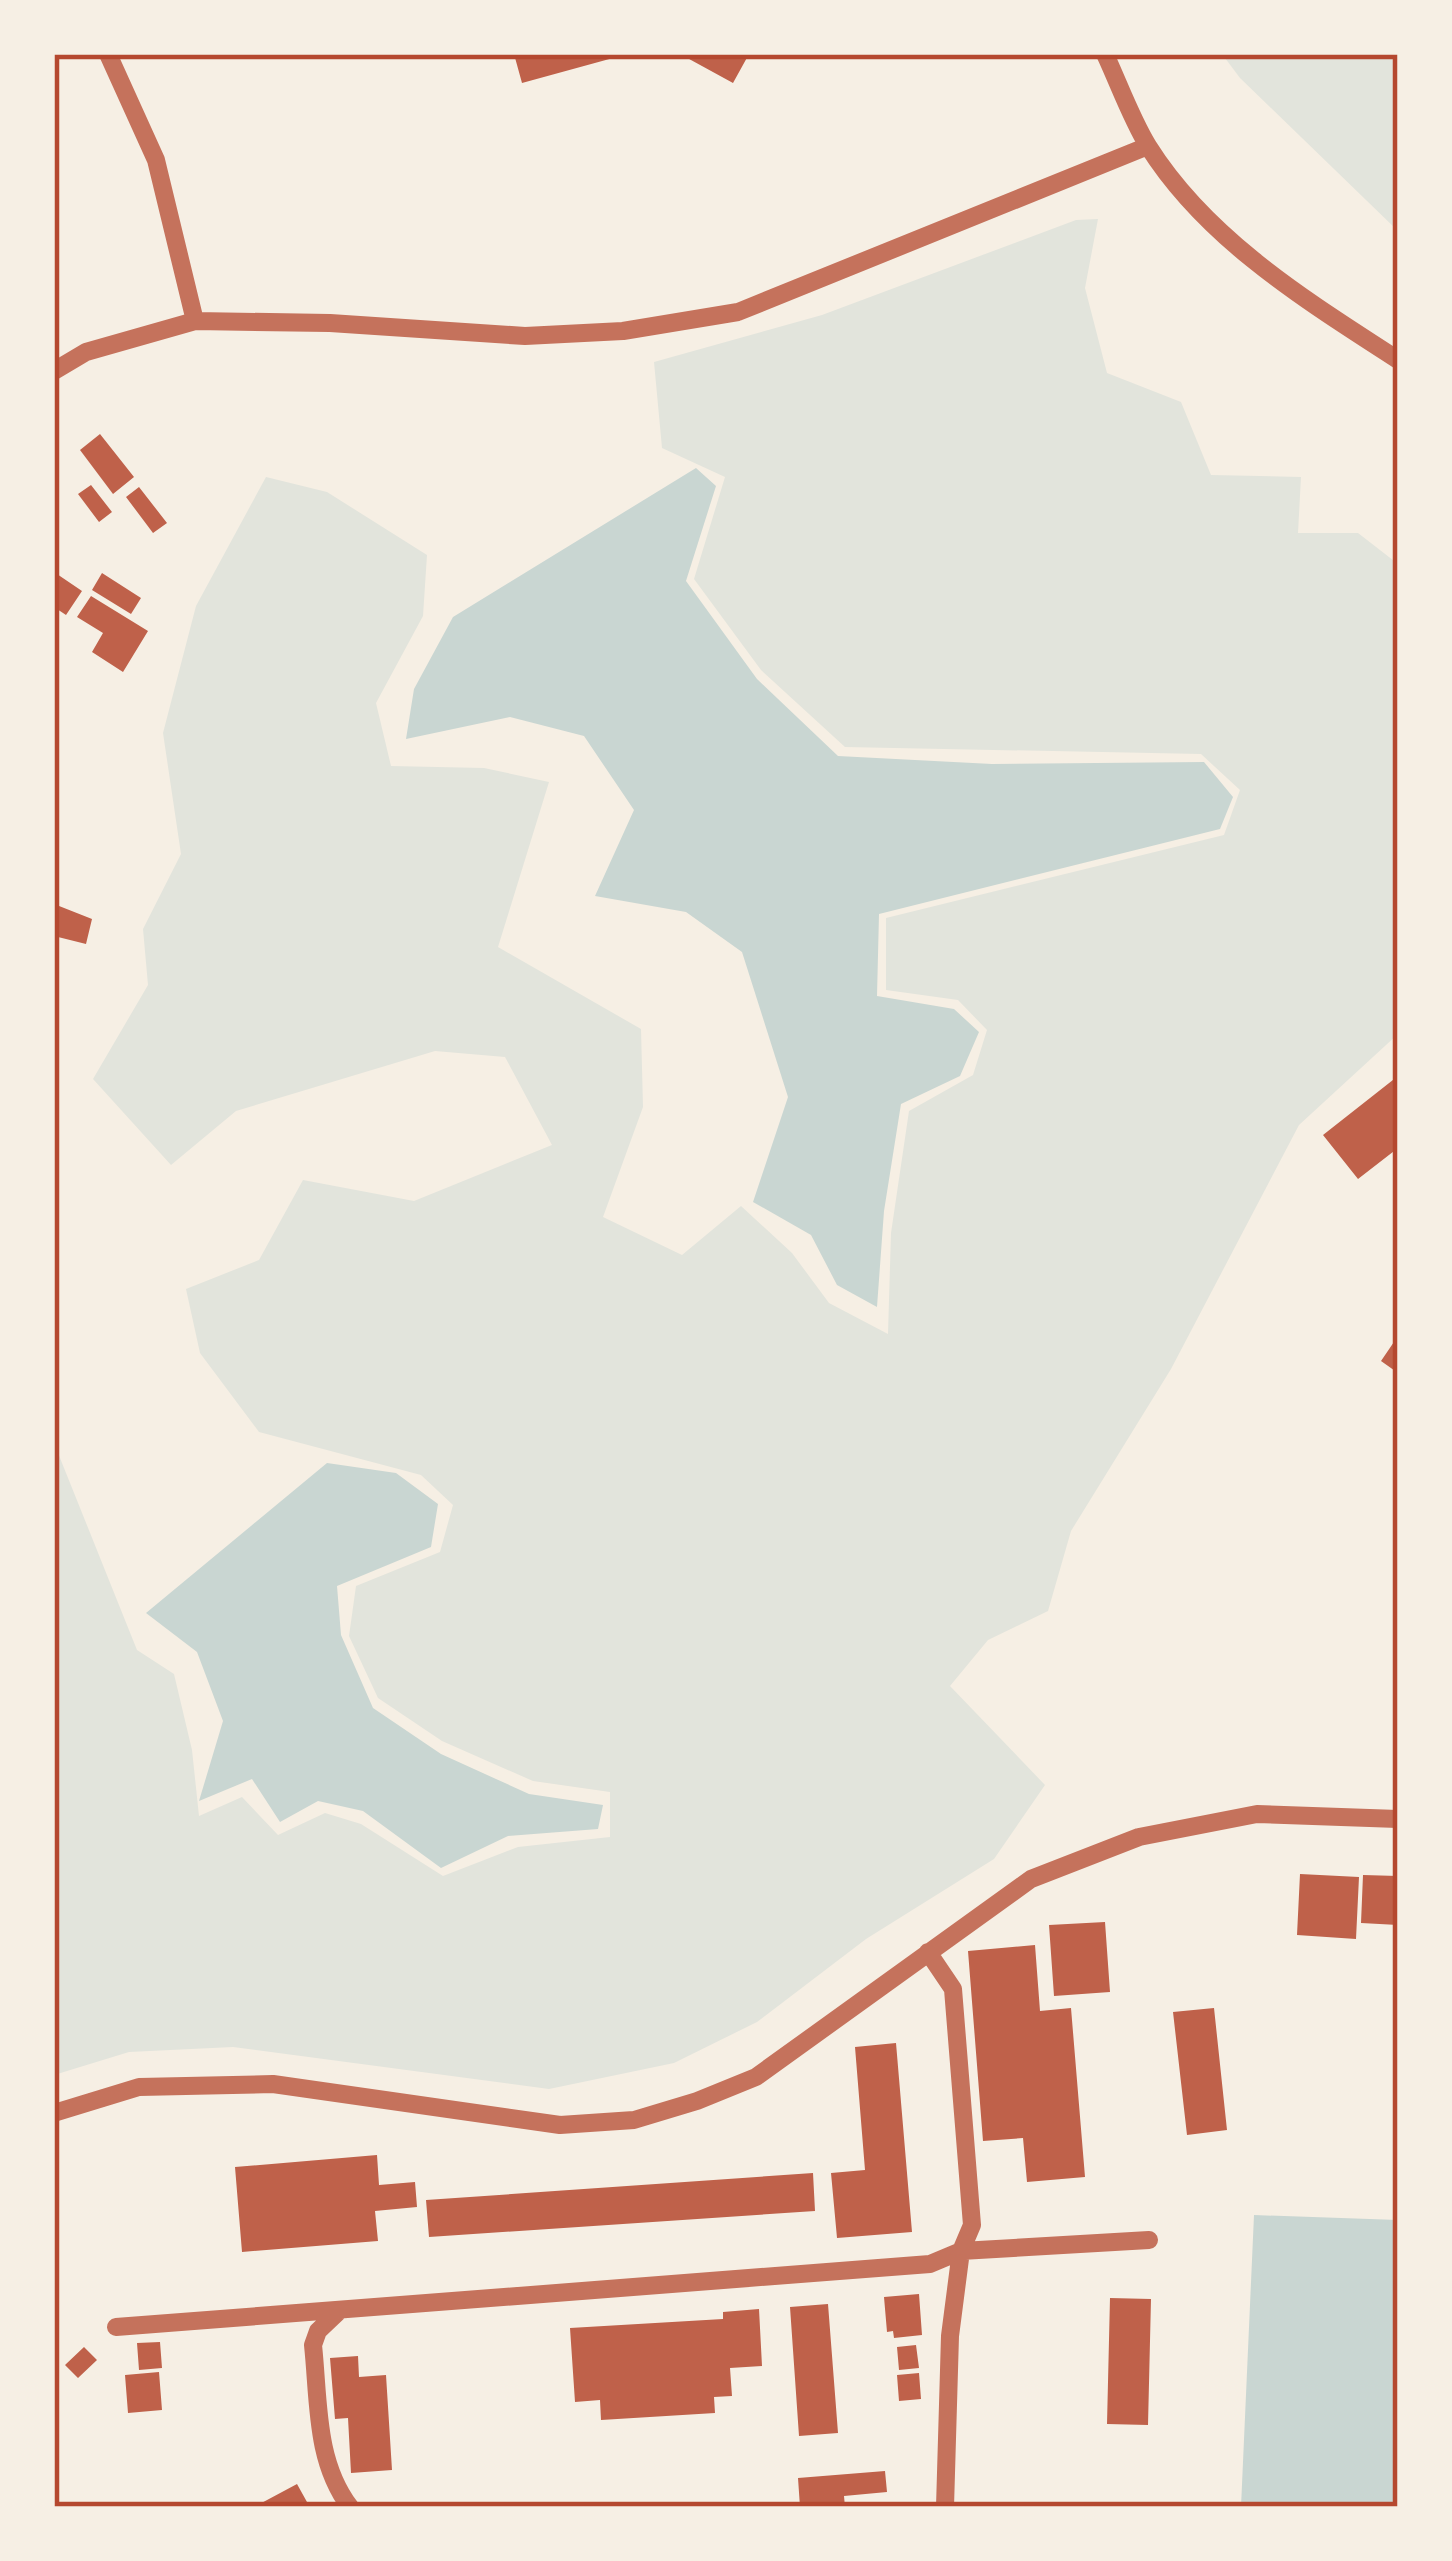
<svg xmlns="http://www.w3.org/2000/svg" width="1452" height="2561" viewBox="0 0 1452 2561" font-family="'Open Sans',sans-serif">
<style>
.green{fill:#e2e4dc}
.water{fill:#c9d6d2}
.building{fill:#bf614a}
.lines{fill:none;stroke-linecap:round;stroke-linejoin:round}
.tertiary{stroke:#c5725c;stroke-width:18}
.neatline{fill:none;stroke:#b5482f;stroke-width:4.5}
</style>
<rect width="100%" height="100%" fill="#f6efe4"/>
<path class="green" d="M 1222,54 L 1398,54 L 1398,231 L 1240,78 Z
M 1098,219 L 1085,288 L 1107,373 L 1181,402 L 1211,475 L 1301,477 L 1298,533 L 1358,533 L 1398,564 L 1398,1034 L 1299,1125 L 1171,1369 L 1071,1531 L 1048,1611 L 988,1640 L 950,1686 L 1045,1785 L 994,1859 L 866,1939 L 757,2022 L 674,2063 L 549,2089 L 233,2047 L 129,2052 L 54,2075 L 54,1443 L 137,1650 L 174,1674 L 192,1750 L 199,1816 L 242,1797 L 278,1835 L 325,1813 L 361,1824 L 443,1876 L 518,1847 L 610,1837 L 610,1792 L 533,1781 L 442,1741 L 378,1698 L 349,1636 L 356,1586 L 440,1552 L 453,1505 L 421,1475 L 259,1432 L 200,1353 L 186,1289 L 259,1260 L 303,1180 L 414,1201 L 552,1145 L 505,1057 L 435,1051 L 236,1111 L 171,1165 L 93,1079 L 148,985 L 143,929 L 181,854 L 163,733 L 196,606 L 266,477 L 327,492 L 427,555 L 423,616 L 376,703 L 391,766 L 484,768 L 549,782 L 498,947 L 641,1029 L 643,1107 L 603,1217 L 682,1255 L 741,1206 L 792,1253 L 829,1303 L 888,1334 L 891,1233 L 909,1111 L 973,1075 L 987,1030 L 958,1000 L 886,990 L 886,918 L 1224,835 L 1240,790 L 1201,754 L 845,747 L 761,670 L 694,579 L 725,477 L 662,448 L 654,362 L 822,315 L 1076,220 Z"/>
<path class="water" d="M 696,468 L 716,486 L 686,581 L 757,679 L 838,756 L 992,764 L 1204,762 L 1233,797 L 1220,829 L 879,914 L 877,996 L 954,1009 L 979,1032 L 960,1076 L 901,1104 L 884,1211 L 877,1307 L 837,1285 L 811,1235 L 753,1202 L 788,1097 L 742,952 L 686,912 L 595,896 L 634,810 L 584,736 L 510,717 L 406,739 L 414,689 L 453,617 Z
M 327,1463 L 396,1473 L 438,1504 L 431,1547 L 337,1586 L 341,1635 L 373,1708 L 441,1754 L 529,1794 L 603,1805 L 598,1829 L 508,1836 L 441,1868 L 363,1811 L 318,1801 L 280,1822 L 252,1779 L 199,1801 L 223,1721 L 197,1652 L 146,1613 Z
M 1254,2215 L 1398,2220 L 1398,2507 L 1241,2507 Z"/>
<path class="building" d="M 514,54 L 624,54 L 624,55 L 522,83 Z
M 680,54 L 749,54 L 733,83 Z
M 100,434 L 134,477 L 113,494 L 80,450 Z
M 91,485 L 112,512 L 99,522 L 78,494 Z
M 139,487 L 167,523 L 153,533 L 126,497 Z
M 54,572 L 82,591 L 66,615 L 54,607 Z
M 102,573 L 141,598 L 131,614 L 92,590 Z
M 91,596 L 148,631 L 123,672 L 92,652 L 103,633 L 77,617 Z
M 54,904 L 92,919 L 86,944 L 54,936 Z
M 1398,1076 L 1398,1148 L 1358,1179 L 1323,1135 Z
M 1398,1336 L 1398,1373 L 1381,1361 Z
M 1300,1874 L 1359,1877 L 1356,1939 L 1297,1935 Z
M 1363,1875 L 1398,1876 L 1398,1925 L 1361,1923 Z
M 1105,1922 L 1110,1992 L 1054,1996 L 1049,1925 Z
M 1035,1945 L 1040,2011 L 1071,2008 L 1085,2177 L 1027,2182 L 1023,2138 L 983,2141 L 968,1951 Z
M 1214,2008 L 1227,2130 L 1187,2135 L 1173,2012 Z
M 896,2043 L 912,2232 L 837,2238 L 831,2173 L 865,2170 L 855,2047 Z
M 377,2155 L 379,2185 L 415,2182 L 417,2207 L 375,2211 L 378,2241 L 242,2252 L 235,2167 Z
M 813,2173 L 815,2211 L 429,2237 L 426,2200 Z
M 919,2294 L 922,2335 L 894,2338 L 893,2331 L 887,2332 L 884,2297 Z
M 1110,2298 L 1151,2299 L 1148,2425 L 1107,2424 Z
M 828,2304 L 838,2433 L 799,2436 L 790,2307 Z
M 759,2309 L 762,2366 L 730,2368 L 732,2396 L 714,2397 L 715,2413 L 601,2420 L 600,2400 L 575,2402 L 570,2328 L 723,2319 L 723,2312 Z
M 160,2342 L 162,2368 L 139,2370 L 137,2343 Z
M 916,2345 L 919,2368 L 899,2370 L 897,2347 Z
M 84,2347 L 97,2360 L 78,2378 L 65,2365 Z
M 358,2356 L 359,2377 L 386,2375 L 392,2470 L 351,2473 L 348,2418 L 335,2419 L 330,2358 Z
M 159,2372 L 162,2410 L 128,2413 L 125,2375 Z
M 919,2373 L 921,2399 L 899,2401 L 897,2375 Z
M 885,2471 L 887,2492 L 844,2496 L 845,2507 L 800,2507 L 798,2478 Z
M 297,2484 L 307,2502 L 298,2507 L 254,2507 Z"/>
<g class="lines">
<path class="tertiary" d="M 108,54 L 156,160 L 195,321
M 1105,54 C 1119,84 1131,118 1148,146 C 1207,240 1307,301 1398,360
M 54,371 L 86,352 L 195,321 L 330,323 L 525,336 L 623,331 L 738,312 L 1148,146
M 54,2113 L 139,2087 L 273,2084 L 560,2125 L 634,2120 L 697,2101 L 756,2077 L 1031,1879 L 1139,1837 L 1257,1814 L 1398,1819
M 338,2312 L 318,2331 L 313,2345 C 319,2401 315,2461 350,2507
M 116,2327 L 930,2264 L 961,2251 L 972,2225 L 953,1989 L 928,1952
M 945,2507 L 950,2336 L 961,2251 L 1149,2240"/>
</g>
<rect width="1452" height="2561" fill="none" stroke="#f6efe4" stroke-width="114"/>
<rect x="57" y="57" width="1338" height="2447" class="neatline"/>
</svg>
